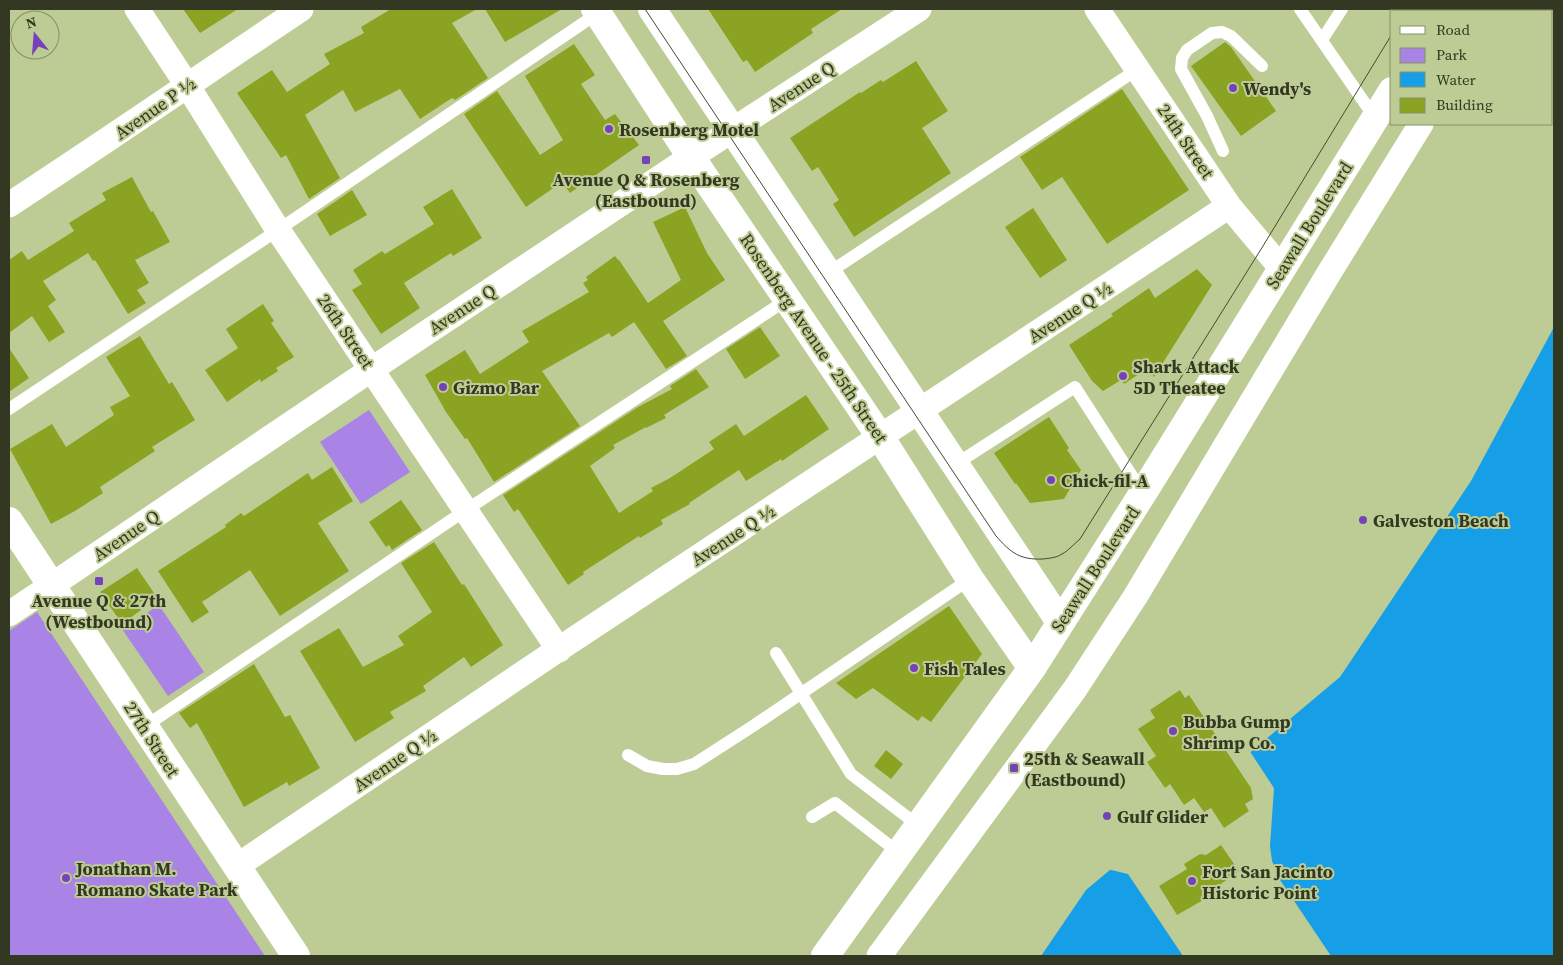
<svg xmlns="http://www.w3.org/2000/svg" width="1563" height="965" viewBox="0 0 1563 965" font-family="'Source Serif 4',serif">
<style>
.green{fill:#a983e6}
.water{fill:#169fe6}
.pier{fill:#bdcc94}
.building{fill:#8ba323}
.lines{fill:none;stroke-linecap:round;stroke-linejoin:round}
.lane{stroke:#fff;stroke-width:12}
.street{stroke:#fff;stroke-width:25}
.secondary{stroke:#fff;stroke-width:28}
.primary{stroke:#fff;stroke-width:28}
.tram{stroke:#444a30;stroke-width:1}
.poi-dot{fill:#7642b9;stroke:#bdcc94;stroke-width:2}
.labels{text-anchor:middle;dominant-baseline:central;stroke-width:4;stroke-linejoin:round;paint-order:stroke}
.street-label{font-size:18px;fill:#333822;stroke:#bdcc94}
.poi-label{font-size:18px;font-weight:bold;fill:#333822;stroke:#bdcc94;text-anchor:start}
</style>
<rect width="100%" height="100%" fill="#bdcc94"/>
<path class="green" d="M 369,410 L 410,472 L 361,504 L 320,442 Z
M 159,605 L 204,672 L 168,696 L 122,629 Z
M 37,612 L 265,956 L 9,956 L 9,631 Z"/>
<path class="water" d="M 1554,327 L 1554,956 L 1041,956 L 1086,890 L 1340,677 L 1471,481 Z"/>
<path class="pier" d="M 1249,750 L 1274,788 L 1270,846 L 1272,861 L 1280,880 L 1331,956 L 1183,956 L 1128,874 L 1107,869 Z"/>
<path class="building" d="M 183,9 L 238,9 L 200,33 Z
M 391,9 L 477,9 L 452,23 L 488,78 L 455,100 L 452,98 L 420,119 L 400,89 L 355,112 L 343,90 L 305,115 L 340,178 L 309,199 L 286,155 L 281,158 L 237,93 L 272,70 L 287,92 L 330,64 L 324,54 L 364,33 L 361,27 Z
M 485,9 L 562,9 L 505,42 Z
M 708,9 L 842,9 L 811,29 L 813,33 L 755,72 L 747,60 L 743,62 Z
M 1225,42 L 1231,47 L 1276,111 L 1241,136 L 1191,66 Z
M 574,44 L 595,75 L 581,84 L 605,120 L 615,114 L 639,145 L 570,193 L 562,182 L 526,207 L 464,114 L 497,91 L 540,155 L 563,140 L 525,76 Z
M 916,61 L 948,111 L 922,128 L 951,173 L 854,237 L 833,204 L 839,200 L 818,167 L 812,171 L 790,138 L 860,92 L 861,93 L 881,80 L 883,82 Z
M 1122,89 L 1189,190 L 1107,244 L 1062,177 L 1042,190 L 1020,157 Z
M 132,177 L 151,212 L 153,211 L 170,242 L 135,260 L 149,283 L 137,290 L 146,303 L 128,314 L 95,260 L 93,261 L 88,253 L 43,281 L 56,300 L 48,306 L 65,332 L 49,342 L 32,316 L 9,333 L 9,260 L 22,251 L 28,260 L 74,231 L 69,223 L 106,200 L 102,193 Z
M 452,189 L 482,238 L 453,256 L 451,253 L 404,283 L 420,308 L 381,334 L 352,290 L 362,284 L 353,270 L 382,251 L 385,254 L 434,224 L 423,207 Z
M 352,190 L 367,215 L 330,236 L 317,214 Z
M 685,207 L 707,253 L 725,280 L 663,321 L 687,356 L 666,369 L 634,322 L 612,337 L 609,333 L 542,371 L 580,426 L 494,482 L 467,438 L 465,439 L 446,412 L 425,375 L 465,350 L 480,374 L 529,342 L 522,331 L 589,292 L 583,283 L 588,280 L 586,277 L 615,256 L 618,260 L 619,260 L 648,303 L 681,280 L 653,222 Z
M 1033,208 L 1067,260 L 1040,278 L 1005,227 Z
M 1197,269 L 1212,285 L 1154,377 L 1148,368 L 1124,384 L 1121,380 L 1103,391 L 1092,381 L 1069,345 L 1113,316 L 1111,314 L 1149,288 L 1155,298 Z
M 263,304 L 274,321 L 271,323 L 294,357 L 276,368 L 278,371 L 261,382 L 260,379 L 227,402 L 205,370 L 238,348 L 226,329 Z
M 760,327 L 780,356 L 745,379 L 726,349 Z
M 140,336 L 169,384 L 172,382 L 195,420 L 152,447 L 155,451 L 100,487 L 103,493 L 75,511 L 51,524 L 10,449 L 52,424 L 66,447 L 114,415 L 110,407 L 130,396 L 106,357 Z
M 9,348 L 29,378 L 9,392 Z
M 696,369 L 709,387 L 664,415 L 666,418 L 646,428 L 646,427 L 613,445 L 615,448 L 590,466 L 619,513 L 653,491 L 651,488 L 670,478 L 714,449 L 709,442 L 736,424 L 744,436 L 806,395 L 829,429 L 782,461 L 781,459 L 746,481 L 739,470 L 689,503 L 690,504 L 661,520 L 663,524 L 640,538 L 639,536 L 583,572 L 584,574 L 568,585 L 518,509 L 514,512 L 503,495 L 638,407 L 672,389 L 670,386 Z
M 1049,417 L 1069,448 L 1067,450 L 1081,470 L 1064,499 L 1030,503 L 1016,483 L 1015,484 L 994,453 Z
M 332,467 L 353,501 L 318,523 L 349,571 L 280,616 L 250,570 L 202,602 L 209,612 L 192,623 L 158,571 L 226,527 L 225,525 L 241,513 L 244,516 L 308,473 L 312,480 Z
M 401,500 L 422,530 L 392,550 L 389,545 L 386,547 L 369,522 Z
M 434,542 L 462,585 L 464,584 L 503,645 L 471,667 L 464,657 L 423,686 L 426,691 L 390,712 L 394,718 L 355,742 L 300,651 L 339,628 L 363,667 L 404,645 L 398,636 L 432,612 L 401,563 Z
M 137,568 L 154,593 L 137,604 L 141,610 L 122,624 L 100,592 Z
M 949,606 L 982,654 L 931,722 L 922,716 L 918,721 L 873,688 L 856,699 L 836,683 Z
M 254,664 L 285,717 L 290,715 L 320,768 L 289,786 L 287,782 L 244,807 L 197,723 L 190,728 L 179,713 Z
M 1180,690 L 1185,698 L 1189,695 L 1251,788 L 1253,799 L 1245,804 L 1249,811 L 1224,828 L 1211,808 L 1204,812 L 1194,798 L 1184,805 L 1170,784 L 1165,788 L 1147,762 L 1156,756 L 1138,729 L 1155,718 L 1150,710 Z
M 886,750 L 903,764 L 891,779 L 874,766 Z
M 1221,845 L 1239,871 L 1203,897 L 1205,899 L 1177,915 L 1159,886 L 1187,869 L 1184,864 L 1200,854 L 1206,855 Z"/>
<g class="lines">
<path class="lane" d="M 1300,9 L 1375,118
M 1322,40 L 1342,9
M 1223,151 L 1207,116 L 1181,69 L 1182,58 L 1187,50 L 1212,33 L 1222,32 L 1231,36 L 1262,66
M 828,273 L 1138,69
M 9,409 L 278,230 L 598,13
M 956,464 L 1075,387 L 1143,493
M 776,653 L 851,774 L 919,826
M 144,727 L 466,510 L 788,299
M 628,755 L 647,766 L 663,769 L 677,769 L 694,764 L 753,726 L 970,579
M 812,817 L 835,803 L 899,853"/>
<path class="street" d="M 137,9 L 187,85 L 278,230 L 559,650
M 1097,9 L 1229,206 L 1282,269
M 1491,11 L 1493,9
M 9,205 C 107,141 204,74 301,9
M 9,614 L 372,369 L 691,157 L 919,9
M 237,866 L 565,645 L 1229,206
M 879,956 L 1075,689 L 1135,597 L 1329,273 L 1421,124"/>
<path class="secondary" d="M 9,521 L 296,956"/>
<path class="primary" d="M 595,9 L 691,157 L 881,438 L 970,579 L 1032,668
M 652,9 L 1060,622
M 1440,11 L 1441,9
M 825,956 L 1032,668 L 1143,493 L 1392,91"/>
<path class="tram" d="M 645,9 L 996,536 C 1011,553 1020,560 1043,559 C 1050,558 1056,558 1062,554 C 1068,551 1074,544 1080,539 L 1263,246 L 1392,34
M 1406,11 L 1407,9"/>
</g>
<g class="poi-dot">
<circle cx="1233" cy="88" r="5"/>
<circle cx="609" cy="129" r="5"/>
<rect x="641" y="155" width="10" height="10" rx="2.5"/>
<circle cx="1123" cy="376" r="5"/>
<circle cx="443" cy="387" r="5"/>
<circle cx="1051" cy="480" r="5"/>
<circle cx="1363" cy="520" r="5"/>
<rect x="94" y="576" width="10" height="10" rx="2.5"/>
<circle cx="914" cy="668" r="5"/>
<circle cx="1173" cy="731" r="5"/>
<rect x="1009" y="763" width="10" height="10" rx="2.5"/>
<circle cx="1107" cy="816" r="5"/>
<circle cx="66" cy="878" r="5"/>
<circle cx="1192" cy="881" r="5"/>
</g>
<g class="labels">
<g class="street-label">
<text transform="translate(801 86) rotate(-33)">Avenue Q</text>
<text transform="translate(155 108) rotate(-35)">Avenue P ½</text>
<text transform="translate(1186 141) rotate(56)">24th Street</text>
<text transform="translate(1309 225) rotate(-58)">Seawall Boulevard</text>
<text transform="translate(462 309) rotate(-33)">Avenue Q</text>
<text transform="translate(1070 312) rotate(-33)">Avenue Q ½</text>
<text transform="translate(346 331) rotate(56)">26th Street</text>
<text transform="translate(814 338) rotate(56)">Rosenberg Avenue - 25th Street</text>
<text transform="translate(126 535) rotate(-34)">Avenue Q</text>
<text transform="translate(733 535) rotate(-33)">Avenue Q ½</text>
<text transform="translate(1095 569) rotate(-57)">Seawall Boulevard</text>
<text transform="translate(152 739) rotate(57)">27th Street</text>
<text transform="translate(395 760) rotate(-34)">Avenue Q ½</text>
</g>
<g class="poi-label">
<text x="1243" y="88">Wendy's</text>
<text x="619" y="129">Rosenberg Motel</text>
<text x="646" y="179" text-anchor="middle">Avenue Q &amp; Rosenberg<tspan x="646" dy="21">(Eastbound)</tspan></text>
<text x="1133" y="366">Shark Attack<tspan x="1133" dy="21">5D Theatee</tspan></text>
<text x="453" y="387">Gizmo Bar</text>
<text x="1061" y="480">Chick-fil-A</text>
<text x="1373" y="520">Galveston Beach</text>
<text x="99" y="600" text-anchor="middle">Avenue Q &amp; 27th<tspan x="99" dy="21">(Westbound)</tspan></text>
<text x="924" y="668">Fish Tales</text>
<text x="1183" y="721">Bubba Gump<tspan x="1183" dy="21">Shrimp Co.</tspan></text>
<text x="1024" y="758">25th &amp; Seawall<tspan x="1024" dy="21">(Eastbound)</tspan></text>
<text x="1117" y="816">Gulf Glider</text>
<text x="76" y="868">Jonathan M.<tspan x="76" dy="21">Romano Skate Park</tspan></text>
<text x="1202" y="871">Fort San Jacinto<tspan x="1202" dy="21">Historic Point</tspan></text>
</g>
</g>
<rect width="1563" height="965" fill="none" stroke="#333822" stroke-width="20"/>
<rect x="1390" y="10" width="162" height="115" fill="#bdcc94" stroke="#869166"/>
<rect x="1400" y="26" width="25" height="8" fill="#ffffff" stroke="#869166"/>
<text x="1436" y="35" font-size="15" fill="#333822">Road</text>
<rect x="1400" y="48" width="25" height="15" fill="#a983e6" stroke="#869166"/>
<text x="1436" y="60" font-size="15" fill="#333822">Park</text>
<rect x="1400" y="72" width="25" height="15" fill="#169fe6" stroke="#869166"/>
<text x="1436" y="85" font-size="15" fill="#333822">Water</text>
<rect x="1400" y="98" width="25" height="15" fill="#8ba323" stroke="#869166"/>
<text x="1436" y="110" font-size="15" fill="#333822">Building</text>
<g transform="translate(35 35) rotate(343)"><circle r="24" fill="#bdcc94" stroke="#869166"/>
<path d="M0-4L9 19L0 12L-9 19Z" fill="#7642b9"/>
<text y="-8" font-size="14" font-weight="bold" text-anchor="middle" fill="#333822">N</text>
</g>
</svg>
